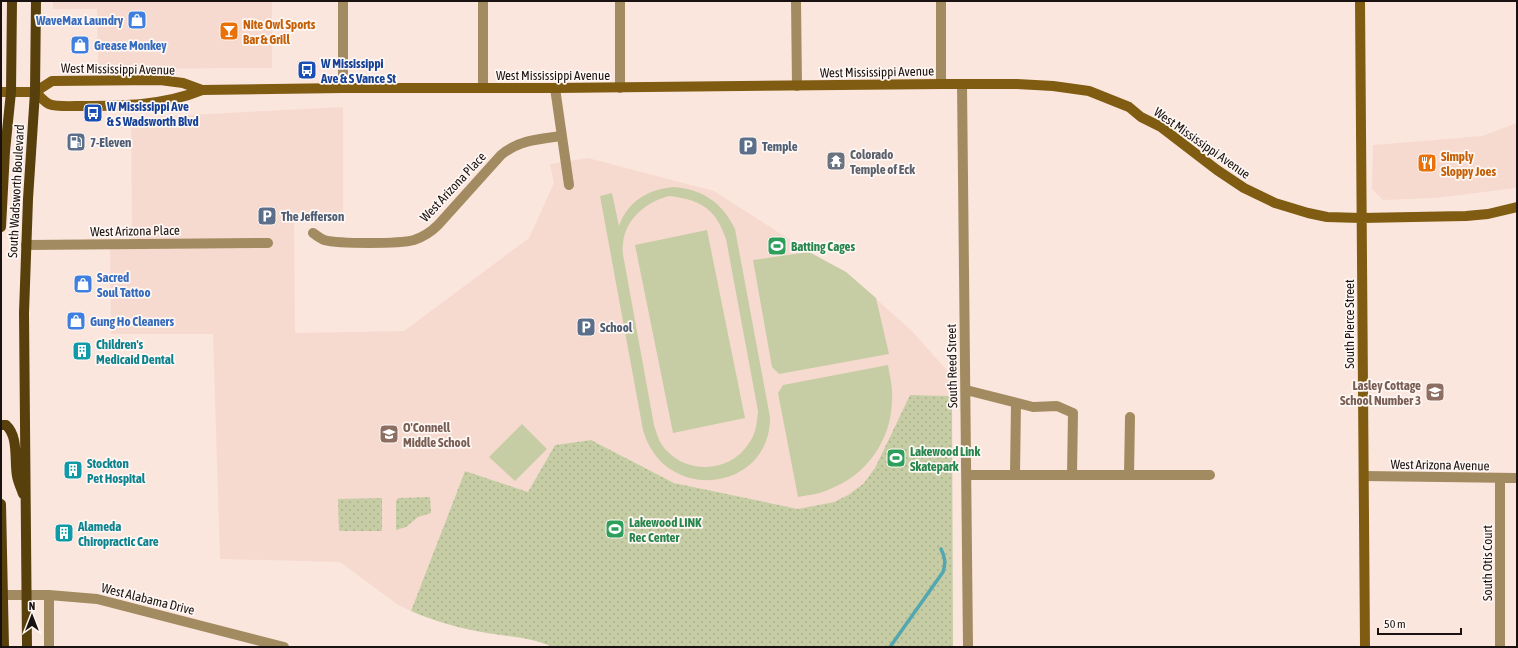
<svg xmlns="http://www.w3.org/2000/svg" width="1518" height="648" viewBox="0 0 1518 648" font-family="'Asap Condensed',sans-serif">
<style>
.built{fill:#f7dacf}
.grass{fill:#c6cda4;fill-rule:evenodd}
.park{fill:url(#park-dots)}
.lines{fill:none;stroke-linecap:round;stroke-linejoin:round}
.stream{stroke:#53a7b0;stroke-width:3.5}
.street{stroke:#a38b61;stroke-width:10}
.secondary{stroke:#7f5c11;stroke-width:10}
.primary{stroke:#58400d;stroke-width:10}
.labels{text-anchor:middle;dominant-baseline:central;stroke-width:3.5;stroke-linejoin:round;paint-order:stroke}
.shop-label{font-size:13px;font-weight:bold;fill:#366cbe;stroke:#fff7f3;text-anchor:start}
.food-label{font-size:13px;font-weight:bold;fill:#c56008;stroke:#fff7f3;text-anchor:start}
.transit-label{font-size:13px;font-weight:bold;fill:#164399;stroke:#fff7f3;text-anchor:start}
.street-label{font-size:13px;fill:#191210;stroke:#fff7f3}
.service-label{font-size:13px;font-weight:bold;fill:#4e5e75;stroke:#fff7f3;text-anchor:start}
.worship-label{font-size:13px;font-weight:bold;fill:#5b616d;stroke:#fff7f3;text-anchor:start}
.leisure-label{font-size:13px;font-weight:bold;fill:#27864d;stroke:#fff7f3;text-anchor:start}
.culture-label{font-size:13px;font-weight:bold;fill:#0d838f;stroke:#fff7f3;text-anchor:start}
.education-label{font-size:13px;font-weight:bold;fill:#785e54;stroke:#fff7f3;text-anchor:end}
</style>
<defs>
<pattern id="park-dots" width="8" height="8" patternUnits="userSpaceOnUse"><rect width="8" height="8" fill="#c6cda4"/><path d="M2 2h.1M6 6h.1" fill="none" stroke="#aaaf8c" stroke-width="1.8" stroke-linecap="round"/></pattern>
</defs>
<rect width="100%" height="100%" fill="#fbe6de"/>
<path class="built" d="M 53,1 L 272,1 L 272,68 L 98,69 L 97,9 L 53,9 Z
M 343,107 L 343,213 L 294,213 L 295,333 L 404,331 L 529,238 L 554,183 L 550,164 L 588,158 L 714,191 L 809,252 L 846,272 L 912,331 L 952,376 L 952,396 L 910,395 L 875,468 L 863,484 L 848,495 L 834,502 L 798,509 L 674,483 L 591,440 L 555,445 L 528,492 L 465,471 L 411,611 L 398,605 L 340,562 L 220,559 L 213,334 L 111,334 L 110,244 L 132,244 L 131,118 Z
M 1517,123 L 1517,188 L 1435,198 L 1383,200 L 1372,189 L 1373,145 L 1482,136 Z"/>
<path class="grass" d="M 673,187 C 702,189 722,202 735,229 L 770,417 C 771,492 664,505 643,430 L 600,196 L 612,193 L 619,226 C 628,201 647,190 673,187 ZM 669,196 C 701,200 715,208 726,239 L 758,411 C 757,422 756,434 749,443 C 732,471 691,475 668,452 C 660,445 657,435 654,425 L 624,260 C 623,255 622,249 623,244 C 625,219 646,202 669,196 Z
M 707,230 L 745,418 L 673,433 L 635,245 Z
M 809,252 L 846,272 L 876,298 L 889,354 L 779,374 L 772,367 L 753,260 Z
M 888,365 C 890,377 893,388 892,399 C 892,439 867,475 830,489 C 820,494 809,495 798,497 L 778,393 L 783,385 Z
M 522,424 L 547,449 L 515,481 L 489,457 Z"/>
<path class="park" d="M 910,395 L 952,396 L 953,647 L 552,647 C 532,637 509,637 487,633 C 462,629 433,621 411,611 L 465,471 L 528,492 L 555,445 L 591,440 L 674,483 L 798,509 L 834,502 L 848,495 L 863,484 L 875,468 Z
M 430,497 L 431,513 L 418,517 L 406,527 L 396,530 L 396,501 L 398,498 Z
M 382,498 L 382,531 L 339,531 L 338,499 Z"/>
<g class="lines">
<path class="stream" d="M 890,647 L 943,572 C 946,563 945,557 941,549"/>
<path class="street" d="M 343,1 L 343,88
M 796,1 L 797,86
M 941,84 L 941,1
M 962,84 L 968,647
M 483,87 L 483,1
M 555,88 L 569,185
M 620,88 L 620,1
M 313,233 C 316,235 320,238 324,240 C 339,244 399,244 414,240 C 423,237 431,232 438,225 L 501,155 C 519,140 539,139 561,136
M 26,245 L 268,243
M 966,390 L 1033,407 L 1057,406 L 1073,413 L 1072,475
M 967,475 L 1129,475 L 1130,417
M 1015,475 L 1016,403
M 1129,475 L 1210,475
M 1364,476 L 1517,478
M 3,595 L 49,595 L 97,599 L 284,647
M 49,647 L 49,595
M 1500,647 L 1500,478"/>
<path class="secondary" d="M 1360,1 L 1365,647
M 1,92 L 35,92 L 52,81 L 160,80 L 183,83 L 202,90
M 35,92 C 39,95 44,102 49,104 C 55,107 73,106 80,106 C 121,106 163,106 202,90 L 343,88 L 555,88 L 941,84 L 1017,84 L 1053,86 L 1089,91 L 1129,107 L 1141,117 L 1161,127 L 1217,170 L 1244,188 L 1275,203 L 1308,213 L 1327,217 L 1361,218 L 1466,216 L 1488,214 L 1517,207"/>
<path class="primary" d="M 1,227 L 5,151 L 11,92 L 12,1
M 1,425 L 6,425 C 19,437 14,460 17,476 C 18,482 21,488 23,494
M 1,504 L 4,647
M 27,647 L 24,313 L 28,199 L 35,92 L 36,1"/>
</g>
<defs>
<g id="shop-square" transform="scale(1)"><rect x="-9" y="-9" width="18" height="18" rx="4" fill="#3f7fe0" stroke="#fff7f3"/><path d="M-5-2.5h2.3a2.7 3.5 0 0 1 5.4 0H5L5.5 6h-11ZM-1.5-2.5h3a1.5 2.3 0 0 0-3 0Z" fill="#fff"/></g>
<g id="bar-square" transform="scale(1)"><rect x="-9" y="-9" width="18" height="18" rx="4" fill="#e8710a" stroke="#fff7f3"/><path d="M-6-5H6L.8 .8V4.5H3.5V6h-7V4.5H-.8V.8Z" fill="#fff"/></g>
<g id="bus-square" transform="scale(1)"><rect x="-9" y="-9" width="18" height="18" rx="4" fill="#1a4fb4" stroke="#fff7f3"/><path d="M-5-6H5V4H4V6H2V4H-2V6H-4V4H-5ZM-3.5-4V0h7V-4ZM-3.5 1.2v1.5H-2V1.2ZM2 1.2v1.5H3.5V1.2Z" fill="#fff"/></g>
<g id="fuel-square" transform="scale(1)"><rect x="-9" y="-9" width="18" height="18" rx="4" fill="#5c6f8a" stroke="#fff7f3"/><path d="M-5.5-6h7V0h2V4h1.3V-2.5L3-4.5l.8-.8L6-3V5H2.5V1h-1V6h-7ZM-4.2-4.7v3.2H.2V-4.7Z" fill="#fff"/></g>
<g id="parking-square" transform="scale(1)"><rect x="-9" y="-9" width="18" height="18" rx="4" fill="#5c6f8a" stroke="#fff7f3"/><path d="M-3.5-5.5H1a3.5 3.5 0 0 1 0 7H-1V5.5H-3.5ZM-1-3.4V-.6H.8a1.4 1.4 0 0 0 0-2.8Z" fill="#fff"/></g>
<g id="temple-square" transform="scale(1)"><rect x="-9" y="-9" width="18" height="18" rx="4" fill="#6b7280" stroke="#fff7f3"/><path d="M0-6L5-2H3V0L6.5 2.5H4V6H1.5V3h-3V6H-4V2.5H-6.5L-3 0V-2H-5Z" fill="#fff"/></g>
<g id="restaurant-square" transform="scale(1)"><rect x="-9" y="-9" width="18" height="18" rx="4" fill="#e8710a" stroke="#fff7f3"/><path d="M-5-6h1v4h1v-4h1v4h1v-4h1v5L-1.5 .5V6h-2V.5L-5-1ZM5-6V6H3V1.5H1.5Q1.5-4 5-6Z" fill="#fff"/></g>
<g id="stadium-square" transform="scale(1)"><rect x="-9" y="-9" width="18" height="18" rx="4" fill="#2e9e5b" stroke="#fff7f3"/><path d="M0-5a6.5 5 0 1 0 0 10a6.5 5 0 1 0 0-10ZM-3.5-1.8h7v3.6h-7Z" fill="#fff"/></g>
<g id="building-square" transform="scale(1)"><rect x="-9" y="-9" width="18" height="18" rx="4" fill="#0f9aa8" stroke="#fff7f3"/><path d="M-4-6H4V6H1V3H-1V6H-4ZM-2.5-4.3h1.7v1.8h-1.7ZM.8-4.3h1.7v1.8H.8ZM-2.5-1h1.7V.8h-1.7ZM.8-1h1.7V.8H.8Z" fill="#fff"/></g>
<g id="school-square" transform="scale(1)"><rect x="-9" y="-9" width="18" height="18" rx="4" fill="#8d6e63" stroke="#fff7f3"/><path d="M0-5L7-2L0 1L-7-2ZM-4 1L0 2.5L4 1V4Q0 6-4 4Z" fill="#fff"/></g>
</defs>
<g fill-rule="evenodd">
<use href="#shop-square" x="137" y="20"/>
<use href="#bar-square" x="229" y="31"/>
<use href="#shop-square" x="80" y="45"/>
<use href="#bus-square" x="307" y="70"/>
<use href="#bus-square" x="93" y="113"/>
<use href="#fuel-square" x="76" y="142"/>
<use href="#parking-square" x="748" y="146"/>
<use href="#temple-square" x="836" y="161"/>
<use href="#restaurant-square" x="1427" y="163"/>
<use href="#parking-square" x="267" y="216"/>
<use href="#stadium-square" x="777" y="246"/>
<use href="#shop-square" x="83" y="284"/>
<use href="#shop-square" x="76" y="321"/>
<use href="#parking-square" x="586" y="327"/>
<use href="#building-square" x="82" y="351"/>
<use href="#school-square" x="1435" y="392"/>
<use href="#school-square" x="389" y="434"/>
<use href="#stadium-square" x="896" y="458"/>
<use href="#building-square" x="73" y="470"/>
<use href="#stadium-square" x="615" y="529"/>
<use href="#building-square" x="64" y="533"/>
</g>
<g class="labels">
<g class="shop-label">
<text x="123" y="20" text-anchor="end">WaveMax Laundry</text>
<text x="94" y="45">Grease Monkey</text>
<text x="97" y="277">Sacred<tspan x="97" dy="15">Soul Tattoo</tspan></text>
<text x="90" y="321">Gung Ho Cleaners</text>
</g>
<g class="food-label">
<text x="243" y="24">Nite Owl Sports<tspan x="243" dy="15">Bar &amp; Grill</tspan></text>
<text x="1441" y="156">Simply<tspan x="1441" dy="15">Sloppy Joes</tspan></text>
</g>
<g class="transit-label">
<text x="321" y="63">W Mississippi<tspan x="321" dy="15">Ave &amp; S Vance St</tspan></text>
<text x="107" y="106">W Mississippi Ave<tspan x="107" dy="15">&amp; S Wadsworth Blvd</tspan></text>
</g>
<g class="street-label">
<text transform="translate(118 69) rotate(1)">West Mississippi Avenue</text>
<text transform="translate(877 72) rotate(-1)">West Mississippi Avenue</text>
<text x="553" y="75">West Mississippi Avenue</text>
<text transform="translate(1202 143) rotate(35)">West Mississippi Avenue</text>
<text transform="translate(453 187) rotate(-47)">West Arizona Place</text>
<text transform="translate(16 191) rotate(-87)">South Wadsworth Boulevard</text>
<text transform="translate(135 231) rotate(-1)">West Arizona Place</text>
<text transform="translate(1349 324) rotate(-90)">South Pierce Street</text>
<text transform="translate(952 366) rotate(-91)">South Reed Street</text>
<text transform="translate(1440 465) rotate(1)">West Arizona Avenue</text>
<text transform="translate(1487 563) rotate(-90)">South Otis Court</text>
<text transform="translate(148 599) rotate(14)">West Alabama Drive</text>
</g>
<g class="service-label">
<text x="90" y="142">7-Eleven</text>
<text x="762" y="146">Temple</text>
<text x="281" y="216">The Jefferson</text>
<text x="600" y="327">School</text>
</g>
<g class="worship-label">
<text x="850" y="154">Colorado<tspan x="850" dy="15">Temple of Eck</tspan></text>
</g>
<g class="leisure-label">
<text x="791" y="246">Batting Cages</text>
<text x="910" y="451">Lakewood Link<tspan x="910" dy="15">Skatepark</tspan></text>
<text x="629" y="522">Lakewood LINK<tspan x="629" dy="15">Rec Center</tspan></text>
</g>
<g class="culture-label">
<text x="96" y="344">Children's<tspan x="96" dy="15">Medicaid Dental</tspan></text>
<text x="87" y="463">Stockton<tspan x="87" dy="15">Pet Hospital</tspan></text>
<text x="78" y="526">Alameda<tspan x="78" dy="15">Chiropractic Care</tspan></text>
</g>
<g class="education-label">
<text x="1421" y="385">Lasley Cottage<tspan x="1421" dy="15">School Number 3</tspan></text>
<text x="403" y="427" text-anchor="start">O'Connell<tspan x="403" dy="15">Middle School</tspan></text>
</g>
</g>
<rect width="1518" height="648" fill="none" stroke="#191210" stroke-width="4"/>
<g transform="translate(32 616)" stroke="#fff7f3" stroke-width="3" paint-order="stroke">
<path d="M0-3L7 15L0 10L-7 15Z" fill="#191210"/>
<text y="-6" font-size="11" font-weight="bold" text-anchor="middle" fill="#191210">N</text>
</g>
<path d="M1378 628v6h83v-6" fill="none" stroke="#191210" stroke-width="2"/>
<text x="1384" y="628" font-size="12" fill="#191210" stroke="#fff7f3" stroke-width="3" paint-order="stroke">50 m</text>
</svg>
